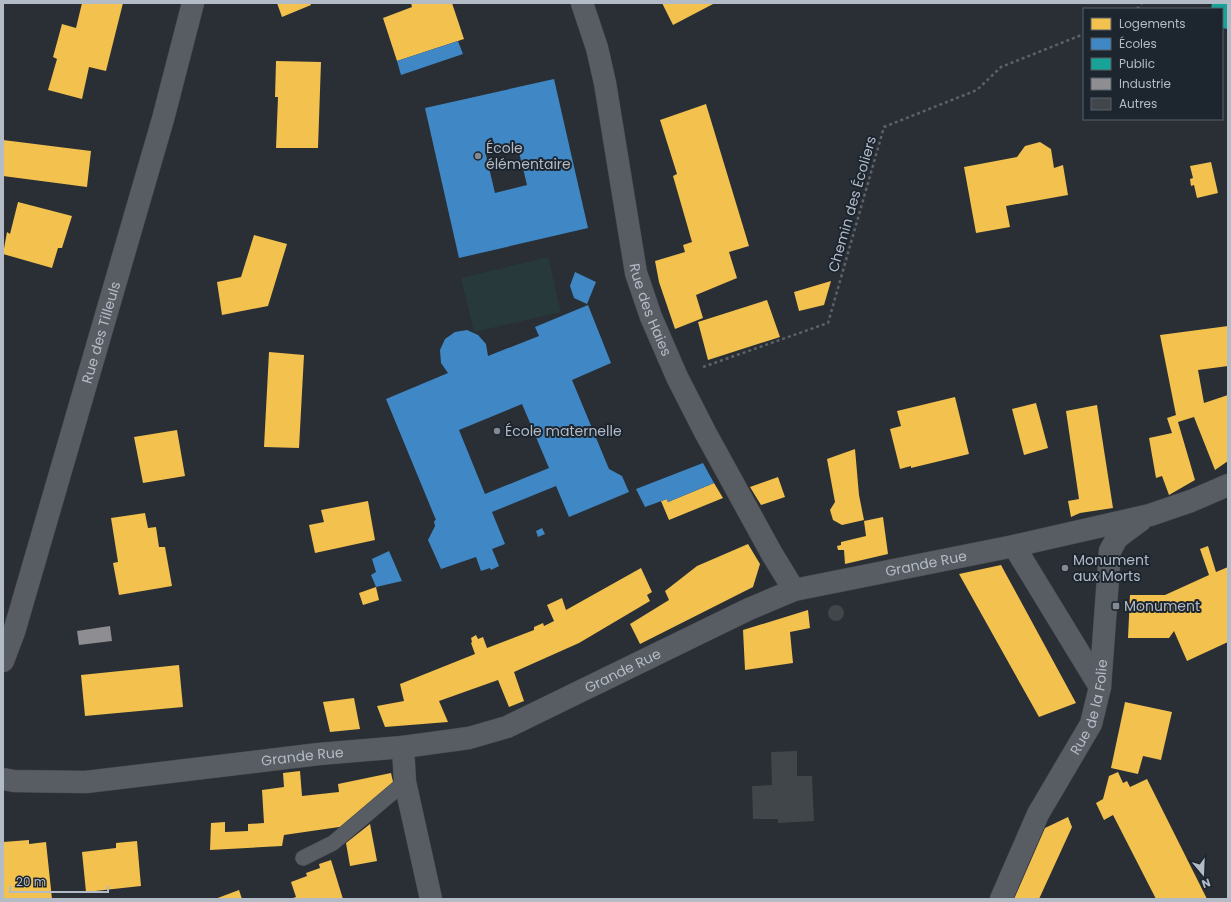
<svg xmlns="http://www.w3.org/2000/svg" width="1231" height="902" viewBox="0 0 1231 902" font-family="Poppins,sans-serif">
<style>
.green{fill:#27393b}
.homes{fill:#f2c14e}
.schools{fill:#3f88c5;fill-rule:evenodd}
.public{fill:#17a398}
.industry{fill:#8d8d92}
.building{fill:#41464b}
.lines{fill:none;stroke-linecap:round;stroke-linejoin:round}
.service-casing{stroke:#474b50;stroke-width:16}
.minor-casing{stroke:#474b50;stroke-width:23}
.tertiary-casing{stroke:#474b50;stroke-width:23}
.path{stroke:#5c6267;stroke-width:2.5;stroke-dasharray:3 3;stroke-linecap:butt}
.service{stroke:#585c63;stroke-width:15}
.minor{stroke:#585c63;stroke-width:22}
.tertiary{stroke:#585c63;stroke-width:22}
.poi-dot{fill:#838a93;stroke:#1d252f;stroke-width:1.5}
.labels{text-anchor:middle;dominant-baseline:central;stroke-width:4;stroke-linejoin:round;paint-order:stroke}
.poi-label{font-size:14px;fill:#b3bbc6;stroke:#1d252f;text-anchor:start}
.street-label{font-size:14px;fill:#b3bbc6;stroke:#1d252f}
</style>
<rect width="100%" height="100%" fill="#292f35"/>
<path class="green" d="M 548,257 L 561,312 L 474,332 L 461,278 Z"/>
<path class="homes" d="M 82,3 L 123,3 L 106,71 L 89,67 L 82,99 L 48,90 L 57,59 L 53,57 L 62,24 L 76,28 Z
M 277,3 L 310,3 L 311,5 L 282,17 Z
M 411,3 L 452,3 L 464,39 L 397,61 L 383,18 L 412,7 Z
M 662,3 L 715,3 L 673,25 Z
M 276,61 L 321,62 L 318,148 L 276,148 L 278,97 L 275,97 Z
M 706,104 L 749,246 L 729,252 L 737,278 L 696,295 L 703,318 L 675,329 L 659,282 L 655,261 L 685,252 L 683,245 L 692,242 L 673,176 L 677,174 L 660,120 Z
M 3,140 L 91,151 L 87,187 L 3,176 Z
M 1040,142 L 1051,149 L 1054,168 L 1063,165 L 1068,195 L 1006,206 L 1010,227 L 976,233 L 964,167 L 1017,157 L 1025,146 Z
M 1211,162 L 1218,193 L 1197,198 L 1194,185 L 1191,186 L 1190,179 L 1193,178 L 1190,166 Z
M 18,202 L 72,216 L 62,248 L 58,248 L 52,268 L 3,254 L 7,232 L 10,234 Z
M 254,235 L 287,244 L 268,306 L 222,315 L 217,282 L 241,277 Z
M 831,281 L 824,305 L 799,311 L 794,292 Z
M 767,300 L 780,337 L 708,360 L 698,322 Z
M 1228,326 L 1228,366 L 1198,370 L 1204,403 L 1228,395 L 1228,461 L 1215,470 L 1194,417 L 1178,422 L 1195,480 L 1169,495 L 1162,476 L 1156,478 L 1149,438 L 1172,433 L 1167,418 L 1176,415 L 1160,335 Z
M 269,352 L 304,355 L 299,448 L 264,447 Z
M 955,397 L 969,454 L 911,468 L 911,466 L 900,469 L 890,429 L 901,426 L 897,411 Z
M 1036,403 L 1048,448 L 1024,455 L 1012,409 Z
M 1097,405 L 1113,508 L 1080,513 L 1071,517 L 1068,501 L 1079,499 L 1066,411 Z
M 177,430 L 185,476 L 143,483 L 134,437 Z
M 855,449 L 859,495 L 864,520 L 842,525 L 833,520 L 830,510 L 835,502 L 827,459 Z
M 778,477 L 785,497 L 761,505 L 750,487 Z
M 714,483 L 723,498 L 669,520 L 661,501 L 667,499 L 668,502 Z
M 368,501 L 375,540 L 315,553 L 309,525 L 324,522 L 321,510 Z
M 145,513 L 148,528 L 156,527 L 159,547 L 165,547 L 172,586 L 119,595 L 113,563 L 118,562 L 111,518 Z
M 883,517 L 888,554 L 845,564 L 844,550 L 838,550 L 837,546 L 841,545 L 841,542 L 866,536 L 864,521 Z
M 748,544 L 760,564 L 753,587 L 640,644 L 630,624 L 669,600 L 665,591 L 697,566 Z
M 1208,546 L 1216,572 L 1228,567 L 1228,642 L 1187,661 L 1174,631 L 1169,638 L 1128,638 L 1130,595 L 1165,595 L 1209,575 L 1200,549 Z
M 1001,565 L 1076,703 L 1039,717 L 959,574 Z
M 641,568 L 652,592 L 647,595 L 650,601 L 579,643 L 514,672 L 524,701 L 509,707 L 498,680 L 439,701 L 448,722 L 385,727 L 377,706 L 404,701 L 400,684 L 475,654 L 471,643 L 472,642 L 471,638 L 476,635 L 478,639 L 483,637 L 487,648 L 534,630 L 534,627 L 543,623 L 544,626 L 554,621 L 547,605 L 562,598 L 566,610 Z
M 376,587 L 379,600 L 363,605 L 359,593 Z
M 808,610 L 810,628 L 790,632 L 793,663 L 745,670 L 743,630 Z
M 179,665 L 183,707 L 85,716 L 81,675 Z
M 354,698 L 360,729 L 330,732 L 323,702 Z
M 1125,702 L 1172,712 L 1161,760 L 1143,756 L 1138,774 L 1111,768 Z
M 300,771 L 302,796 L 339,792 L 338,784 L 391,773 L 394,786 L 346,826 L 284,835 L 282,846 L 210,850 L 211,823 L 225,822 L 225,832 L 248,831 L 248,824 L 264,823 L 262,790 L 284,787 L 283,773 Z
M 1118,772 L 1123,783 L 1127,781 L 1130,787 L 1147,779 L 1207,899 L 1156,899 L 1113,815 L 1104,820 L 1096,803 L 1103,799 L 1109,776 Z
M 1068,817 L 1072,827 L 1039,899 L 1014,899 L 1045,828 Z
M 370,824 L 377,861 L 350,866 L 346,843 Z
M 29,840 L 29,844 L 46,842 L 52,899 L 3,899 L 3,842 Z
M 137,841 L 141,886 L 86,892 L 82,852 L 116,848 L 116,843 Z
M 331,860 L 343,899 L 290,899 L 296,897 L 291,882 L 307,876 L 306,873 L 320,868 L 319,864 Z
M 239,890 L 242,899 L 215,899 Z"/>
<path class="schools" d="M 458,41 L 463,54 L 401,75 L 397,61 Z
M 554,79 L 588,228 L 459,258 L 425,108 ZM 518,148 L 527,185 L 495,193 L 486,155 Z
M 575,272 L 596,282 L 587,304 L 574,298 L 570,286 Z
M 588,305 L 611,363 L 572,380 L 609,469 L 622,476 L 629,492 L 569,517 L 556,486 L 492,512 L 505,544 L 492,549 L 499,566 L 491,570 L 490,568 L 481,571 L 476,557 L 441,569 L 428,540 L 435,526 L 434,521 L 436,520 L 386,399 L 448,373 L 441,363 L 440,350 L 445,339 L 455,332 L 467,330 L 478,335 L 486,344 L 488,356 L 539,336 L 535,327 ZM 522,404 L 549,468 L 485,494 L 459,430 Z
M 703,463 L 714,483 L 668,502 L 667,499 L 645,507 L 636,489 Z
M 542,528 L 545,534 L 538,537 L 536,531 Z
M 389,551 L 402,581 L 376,587 L 371,575 L 376,572 L 372,559 Z"/>
<path class="public" d="M 1212,3 L 1228,3 L 1228,29 L 1222,28 L 1222,9 L 1211,9 Z"/>
<path class="industry" d="M 110,626 L 112,641 L 79,645 L 77,631 Z"/>
<path class="building" d="M828 613a8 8 0 1 1 16 0a8 8 0 1 1-16 0Z
M 797,751 L 797,776 L 812,776 L 814,821 L 778,823 L 778,819 L 753,819 L 752,786 L 772,785 L 771,752 Z"/>
<g class="lines">
<g class="service-casing">
<path id="service" d="M 303,858 L 333,843 L 405,782"/>
</g>
<g class="minor-casing">
<g id="minor">
<path id="s1" d="M 582,3 L 597,48 L 605,83 L 636,273 L 651,317 L 677,377 L 705,432 L 772,554 L 794,590"/>
<path d="M 1014,546 L 1100,687"/>
<path id="s2" d="M 3,661 L 14,632 L 163,119 L 193,3"/>
<path d="M 403,747 L 405,782 L 431,899"/>
</g>
</g>
<g class="tertiary-casing">
<g id="tertiary">
<path id="s3" d="M 3,779 L 14,781 L 86,782 L 319,754 L 403,747 L 469,738 L 507,727 L 749,609 L 794,590 L 1014,546 L 1150,515 L 1191,501 L 1228,485"/>
<path id="s4" d="M 1001,899 L 1038,814 L 1091,724 L 1100,687 L 1110,551 L 1117,538 L 1140,521"/>
</g>
</g>
<path class="path" d="M 1137,9 L 1142,3
M 703,367 L 828,323 L 884,127 L 977,90 L 1001,67 L 1084,34"/>
<use href="#service" class="service"/>
<use href="#minor" class="minor"/>
<use href="#tertiary" class="tertiary"/>
</g>
<g class="poi-dot">
<circle cx="478" cy="156" r="4"/>
<circle cx="497" cy="431" r="4"/>
<circle cx="1065" cy="568" r="4"/>
<rect x="1112" y="602" width="8" height="8" rx="2"/>
</g>
<g class="labels">
<g class="poi-label">
<text x="486" y="148">École<tspan x="486" dy="16">élémentaire</tspan></text>
<text x="505" y="431">École maternelle</text>
<text x="1073" y="560">Monument<tspan x="1073" dy="16">aux Morts</tspan></text>
<text x="1124" y="606">Monument</text>
</g>
<g class="street-label">
<text transform="translate(852 204) rotate(-74)">Chemin des Écoliers</text>
<text stroke="none"><textPath href="#s1" startOffset="315">Rue des Haies</textPath></text>
<text stroke="none"><textPath href="#s2" startOffset="343">Rue des Tilleuls</textPath></text>
<text stroke="none"><textPath href="#s3" startOffset="961">Grande Rue</textPath></text>
<text stroke="none"><textPath href="#s3" startOffset="637">Grande Rue</textPath></text>
<text stroke="none"><textPath href="#s4" startOffset="213">Rue de la Folie</textPath></text>
<text stroke="none"><textPath href="#s3" startOffset="301">Grande Rue</textPath></text>
</g>
</g>
<rect width="1231" height="902" fill="none" stroke="#b3bbc6" stroke-width="8"/>
<rect x="1083" y="8" width="140" height="112" fill="#1d252f" stroke="#59616b"/>
<rect x="1091" y="18" width="20" height="12" fill="#f2c14e" stroke="#59616b"/>
<text x="1119" y="28" font-size="12" fill="#b3bbc6">Logements</text>
<rect x="1091" y="38" width="20" height="12" fill="#3f88c5" stroke="#59616b"/>
<text x="1119" y="48" font-size="12" fill="#b3bbc6">Écoles</text>
<rect x="1091" y="58" width="20" height="12" fill="#17a398" stroke="#59616b"/>
<text x="1119" y="68" font-size="12" fill="#b3bbc6">Public</text>
<rect x="1091" y="78" width="20" height="12" fill="#8d8d92" stroke="#59616b"/>
<text x="1119" y="88" font-size="12" fill="#b3bbc6">Industrie</text>
<rect x="1091" y="98" width="20" height="12" fill="#41464b" stroke="#59616b"/>
<text x="1119" y="108" font-size="12" fill="#b3bbc6">Autres</text>
<g transform="translate(1203 874) rotate(161)" stroke="#1d252f" stroke-width="3" paint-order="stroke">
<path d="M0-3L7 15L0 10L-7 15Z" fill="#b3bbc6"/>
<text y="-6" font-size="11" font-weight="bold" text-anchor="middle" fill="#b3bbc6">N</text>
</g>
<path d="M10 886v6h98v-6" fill="none" stroke="#b3bbc6" stroke-width="2"/>
<text x="16" y="886" font-size="12" fill="#b3bbc6" stroke="#1d252f" stroke-width="3" paint-order="stroke">20 m</text>
</svg>
